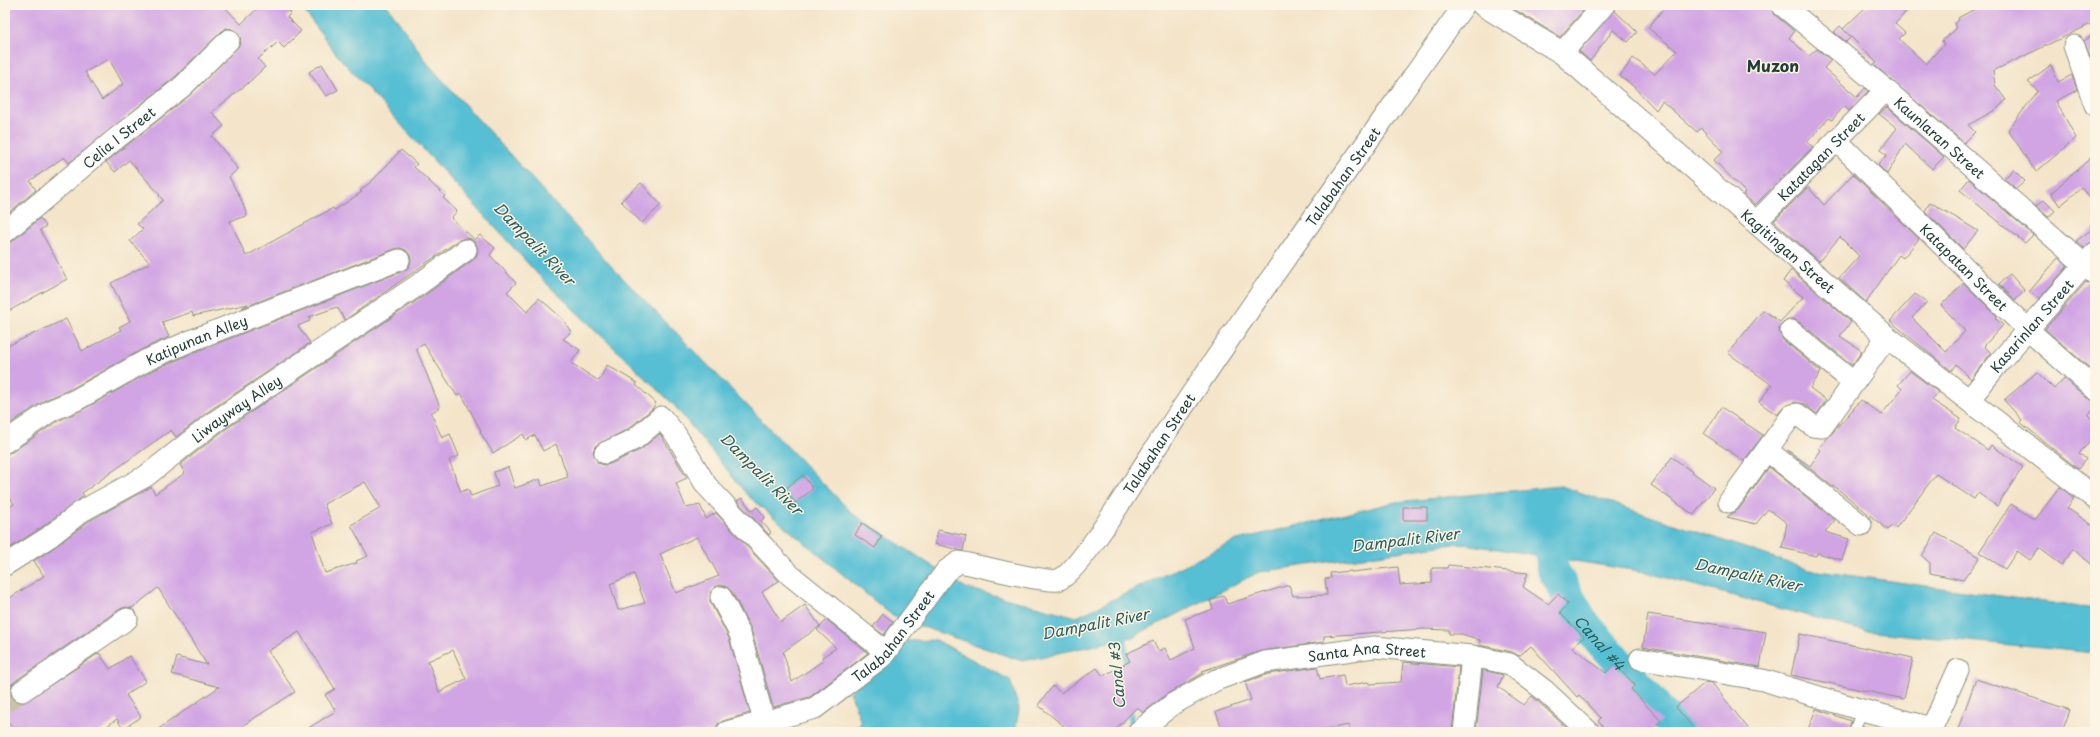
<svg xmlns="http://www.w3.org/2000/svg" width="2100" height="737" viewBox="0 0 2100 737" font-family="'Playpen Sans',sans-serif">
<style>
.water{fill:#57bfd4;stroke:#3b7e84}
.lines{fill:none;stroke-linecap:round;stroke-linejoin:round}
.stream{stroke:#57bfd4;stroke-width:5.5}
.river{stroke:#57bfd4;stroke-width:32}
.building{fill:#d1a5e4;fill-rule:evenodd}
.minor-tunnel{stroke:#c9c3ac;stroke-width:21;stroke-dasharray:21 10;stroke-linecap:butt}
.service-casing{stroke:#8a917f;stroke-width:12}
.minor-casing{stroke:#8a917f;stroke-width:23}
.tertiary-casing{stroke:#8a917f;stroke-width:24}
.service{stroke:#fff;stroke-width:10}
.minor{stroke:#fff;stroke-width:21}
.tertiary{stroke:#fff;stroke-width:22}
.labels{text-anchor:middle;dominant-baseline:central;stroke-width:3;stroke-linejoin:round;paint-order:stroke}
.street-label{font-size:14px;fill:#1f3d34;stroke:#fcf5e5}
.water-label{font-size:15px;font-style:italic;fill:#2d5e5c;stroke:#fcf5e5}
.quarter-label{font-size:16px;font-weight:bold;fill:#1f3d34;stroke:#fcf5e5}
</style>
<rect width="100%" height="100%" fill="#fcf5e5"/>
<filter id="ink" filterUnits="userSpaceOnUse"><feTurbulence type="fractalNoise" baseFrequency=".025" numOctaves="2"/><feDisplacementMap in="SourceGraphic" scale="8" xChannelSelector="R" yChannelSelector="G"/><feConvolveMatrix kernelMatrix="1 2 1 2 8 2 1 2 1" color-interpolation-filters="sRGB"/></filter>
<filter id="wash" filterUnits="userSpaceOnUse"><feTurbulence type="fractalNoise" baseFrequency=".012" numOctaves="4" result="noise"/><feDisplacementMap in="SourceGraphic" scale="16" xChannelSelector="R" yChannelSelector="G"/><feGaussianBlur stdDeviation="0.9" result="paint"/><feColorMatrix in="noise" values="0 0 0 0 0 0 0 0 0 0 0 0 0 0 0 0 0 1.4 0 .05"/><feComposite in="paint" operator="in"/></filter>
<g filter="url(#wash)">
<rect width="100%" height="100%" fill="#f4e5ca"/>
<path class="water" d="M 300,5 L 387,5 L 428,64 L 612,267 L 853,514 L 966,588 L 1077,617 L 1237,540 L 1396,502 L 1561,486 L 1810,570 L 2095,609 L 2095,653 L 1864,631 L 1645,572 L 1459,543 L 1259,572 L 1132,637 L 1022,661 L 894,617 L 748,496 L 674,405 L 544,281 L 337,55 Z
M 936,640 L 1010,680 L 1019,709 L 1015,732 L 851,732 L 861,722 L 850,692 L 906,641 Z"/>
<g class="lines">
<path class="stream" d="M 1124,632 L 1127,669
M 1130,707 L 1132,731"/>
<path class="river" id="s1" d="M 1551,540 L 1552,568 L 1583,622 L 1642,689 L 1677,732"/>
</g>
<g id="blocks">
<path class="building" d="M 5,5 L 223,5 L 241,24 L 261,5 L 283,5 L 291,13 L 287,17 L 301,31 L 284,48 L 278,42 L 258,59 L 265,67 L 247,84 L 212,112 L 224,126 L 212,136 L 238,169 L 229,177 L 242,201 L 247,216 L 230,221 L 246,256 L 333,208 L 335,210 L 362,192 L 360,191 L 373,180 L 401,150 L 417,164 L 414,167 L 445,196 L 443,198 L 457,211 L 451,218 L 475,240 L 480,235 L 495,248 L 490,255 L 516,283 L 507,292 L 527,312 L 539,298 L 562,318 L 571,332 L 563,339 L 580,350 L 571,363 L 599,381 L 607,365 L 637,383 L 636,385 L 656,403 L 652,409 L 628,429 L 595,446 L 593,452 L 598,463 L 604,465 L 610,464 L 640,450 L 660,434 L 687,478 L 676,483 L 686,508 L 700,505 L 706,519 L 716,513 L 779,581 L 762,592 L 781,622 L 805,605 L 820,626 L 783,652 L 792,682 L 824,660 L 822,657 L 836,648 L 817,630 L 827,620 L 868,653 L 810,697 L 773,707 L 751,629 L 732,592 L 727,587 L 721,585 L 715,587 L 711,591 L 710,602 L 729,638 L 750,713 L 723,721 L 718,724 L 715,732 L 302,732 L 336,711 L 325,695 L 335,689 L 299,632 L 268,651 L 295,692 L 242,726 L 246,732 L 154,732 L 219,687 L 172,674 L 177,657 L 207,665 L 158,588 L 132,608 L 126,607 L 120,609 L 15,681 L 11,685 L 10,692 L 12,698 L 17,702 L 23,703 L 99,653 L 110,669 L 129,656 L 146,681 L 126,695 L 141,717 L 123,729 L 117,719 L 99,732 L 22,732 L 17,726 L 13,729 L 5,719 L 5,601 L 44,576 L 34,561 L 56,546 L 89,521 L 151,487 L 155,494 L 185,473 L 180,465 L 223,431 L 425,295 L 473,260 L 477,255 L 478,249 L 476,243 L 471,239 L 465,238 L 459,240 L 345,320 L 337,307 L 309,317 L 310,321 L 298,326 L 310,343 L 209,411 L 176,437 L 171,430 L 82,493 L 84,496 L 42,527 L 5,551 L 5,509 L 14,504 L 5,490 L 5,454 L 12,452 L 58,421 L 82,410 L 152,371 L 195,352 L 403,271 L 409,267 L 411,261 L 410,255 L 406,250 L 400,248 L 395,249 L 242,308 L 248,304 L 193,316 L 192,312 L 162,322 L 169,337 L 141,350 L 71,389 L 45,400 L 5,427 L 5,347 L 66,319 L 82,351 L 121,330 L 119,327 L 130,321 L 111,283 L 150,263 L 130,241 L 143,229 L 137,224 L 163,200 L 159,196 L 160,195 L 129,160 L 115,172 L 106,162 L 191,94 L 237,48 L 241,43 L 240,37 L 232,29 L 226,28 L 221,32 L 175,77 L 69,163 L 64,157 L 30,181 L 36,190 L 5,216 ZM 109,59 L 123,84 L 102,100 L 85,72 ZM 424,344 L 457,396 L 461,393 L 481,431 L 480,432 L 493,453 L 523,434 L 526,440 L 535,435 L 543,451 L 556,444 L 568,477 L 542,486 L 540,479 L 515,488 L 508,467 L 494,472 L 498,486 L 471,496 L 468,489 L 461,492 L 449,460 L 459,456 L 450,434 L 442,438 L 431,413 L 440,407 L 416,348 ZM 365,482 L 381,508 L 351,525 L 368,556 L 356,561 L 357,563 L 325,573 L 312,532 L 332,524 L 324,504 ZM 697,537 L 719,576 L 676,593 L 660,554 ZM 634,574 L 645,603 L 618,610 L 610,584 ZM 453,650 L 466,679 L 439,692 L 428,661 Z
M 1507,5 L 1588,5 L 1560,37 Z
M 1666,5 L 1770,5 L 1774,14 L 1794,31 L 1789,38 L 1809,56 L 1817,49 L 1831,60 L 1824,68 L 1857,97 L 1865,88 L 1868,91 L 1849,111 L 1844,106 L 1832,120 L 1829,118 L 1807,142 L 1813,147 L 1755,205 L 1743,194 L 1745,192 L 1714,160 L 1723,151 L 1701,128 L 1697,132 L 1662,101 L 1656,110 L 1632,85 L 1620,76 L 1633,58 L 1655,74 L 1677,51 L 1648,28 Z
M 1868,5 L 1912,5 L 1895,24 L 1905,33 L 1899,39 L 1926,64 L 1944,44 L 1942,41 L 1956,29 L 1954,23 L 1959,20 L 1958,18 L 1982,5 L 2095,5 L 2095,22 L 1993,71 L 1995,85 L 2006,100 L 1997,109 L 1968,125 L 1975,132 L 1964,143 L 1874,65 L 1877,63 L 1843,29 Z
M 1614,10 L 1637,32 L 1628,42 L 1613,30 L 1590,61 L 1579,51 Z
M 1840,26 L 1851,37 L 1846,42 L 1834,32 Z
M 2095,33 L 2095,69 L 2084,41 Z
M 322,64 L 338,90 L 326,96 L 309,72 Z
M 2051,65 L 2058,82 L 2072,75 L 2077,90 L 2056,101 L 2076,138 L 2036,172 L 2008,130 L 2038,91 L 2028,82 Z
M 1887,107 L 1944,157 L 1932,169 L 1905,144 L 1887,174 L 1878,165 L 1887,155 L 1880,150 L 1897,128 L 1879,114 Z
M 2095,154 L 2095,203 L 2081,188 L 2060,206 L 2051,193 Z
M 2014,170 L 2025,181 L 2016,189 L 2004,178 Z
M 1853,174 L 1919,239 L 1903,258 L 1899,255 L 1866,302 L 1839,278 L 1859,256 L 1840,237 L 1819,261 L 1774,221 L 1808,187 L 1824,205 Z
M 1969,179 L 2033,235 L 2025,243 L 1960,190 Z
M 641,183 L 661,205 L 642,223 L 621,201 Z
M 2044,200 L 2055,211 L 2048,217 L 2036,206 Z
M 1930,202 L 1978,231 L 1963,249 L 1925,211 Z
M 40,218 L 46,226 L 40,230 L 67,279 L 5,313 L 5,244 L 13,241 Z
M 2095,227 L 2095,241 L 2091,242 L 2084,248 L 2076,241 Z
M 2058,258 L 2068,266 L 2039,299 L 2029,292 Z
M 1791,270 L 1851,322 L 1840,336 L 1862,351 L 1852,365 L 1799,322 L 1793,319 L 1782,323 L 1779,329 L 1783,340 L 1821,372 L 1810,388 L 1826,400 L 1817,414 L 1804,404 L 1795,402 L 1783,408 L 1777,415 L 1759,402 L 1772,385 L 1728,353 L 1763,310 L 1780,322 L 1803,297 L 1783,281 Z
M 2010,274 L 2025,291 L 2015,300 L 1999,284 Z
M 2086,282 L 2095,286 L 2095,373 L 2045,329 Z
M 1964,283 L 1997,316 L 1995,318 L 2003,325 L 1984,346 L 1991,353 L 1971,379 L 1956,364 L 1951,371 L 1890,321 L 1915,294 L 1927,302 L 1912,318 L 1946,352 L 1965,331 L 1941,305 Z
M 1910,371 L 1938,392 L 1932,400 L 1961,419 L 1955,428 L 1988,450 L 1991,445 L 2023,467 L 1997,506 L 1978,493 L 1974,499 L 1936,474 L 1896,528 L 1892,525 L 1888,530 L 1834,486 L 1833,487 L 1787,450 L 1810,466 L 1821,450 L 1819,448 L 1861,400 L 1881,415 L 1902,389 L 1898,385 Z
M 2037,372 L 2054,389 L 2064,378 L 2087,398 L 2095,401 L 2095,408 L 2088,415 L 2095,422 L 2095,437 L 2079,453 L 2086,459 L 2078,469 L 2020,422 L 2022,420 L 2004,400 Z
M 1721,407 L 1763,435 L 1744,461 L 1704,434 Z
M 1672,457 L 1714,488 L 1694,515 L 1651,485 Z
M 1769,467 L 1835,520 L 1825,532 L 1849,539 L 1842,560 L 1817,553 L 1816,556 L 1782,548 L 1787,523 L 1768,509 L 1756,524 L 1727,517 L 1739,509 Z
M 803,475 L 813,489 L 795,503 L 785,489 Z
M 2060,487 L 2074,498 L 2067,508 L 2095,527 L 2095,567 L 2073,549 L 2062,565 L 2039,548 L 2030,560 L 2017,551 L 2005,569 L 1979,552 L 2011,504 L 2035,520 Z
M 742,498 L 752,511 L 757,507 L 765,517 L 761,521 L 771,532 L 769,535 L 737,501 Z
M 1403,507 L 1427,507 L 1427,520 L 1403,520 Z
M 862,523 L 882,536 L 875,548 L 855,535 Z
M 938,530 L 966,536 L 963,551 L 935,544 Z
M 1936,533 L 1980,557 L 1963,580 L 1930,573 L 1930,563 L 1922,556 Z
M 1448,565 L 1528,573 L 1523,587 L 1548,604 L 1558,594 L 1568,604 L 1560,613 L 1584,637 L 1572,647 L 1606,673 L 1614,664 L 1635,685 L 1631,689 L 1661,721 L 1649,732 L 1608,732 L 1598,721 L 1601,718 L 1579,695 L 1577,697 L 1531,646 L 1519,656 L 1512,652 L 1479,645 L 1480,640 L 1462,634 L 1449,634 L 1449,630 L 1423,629 L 1324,636 L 1324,642 L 1261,651 L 1202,671 L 1203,673 L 1167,694 L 1143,713 L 1137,707 L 1113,732 L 1071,732 L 1038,705 L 1053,686 L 1061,693 L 1097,668 L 1103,676 L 1130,661 L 1126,654 L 1153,641 L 1158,651 L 1165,648 L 1171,660 L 1195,648 L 1185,619 L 1213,609 L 1210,600 L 1224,596 L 1227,604 L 1289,585 L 1293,596 L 1327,595 L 1325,579 L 1331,578 L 1330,573 L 1351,571 L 1351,572 L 1398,567 L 1400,585 L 1432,583 L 1432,568 L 1447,568 Z
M 883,614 L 893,622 L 884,635 L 873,627 Z
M 1648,614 L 1766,632 L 1760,667 L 1643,647 Z
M 1800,634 L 1913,658 L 1904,699 L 1791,675 Z
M 1403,662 L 1459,667 L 1452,732 L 1349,732 L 1349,725 L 1308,732 L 1223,732 L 1216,712 L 1251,700 L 1245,682 L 1268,674 L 1317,667 L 1320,679 L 1343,675 L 1345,686 L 1368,682 L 1369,684 L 1401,682 Z
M 1483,670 L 1503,675 L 1498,687 L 1524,705 L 1532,696 L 1571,732 L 1476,732 Z
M 1976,679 L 2070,710 L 2062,732 L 1957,732 Z
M 1706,682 L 1712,683 L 1751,732 L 1696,732 L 1676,707 Z
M 1816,709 L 1851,721 L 1848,732 L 1807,732 Z
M 1863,726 L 1876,731 L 1875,732 L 1861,732 Z
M 789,727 L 790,732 L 773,732 Z"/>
</g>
</g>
<g filter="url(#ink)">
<use href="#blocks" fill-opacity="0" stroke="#8a917f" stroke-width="1"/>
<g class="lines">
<path class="minor-tunnel" d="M 5,703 L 22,691"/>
<g class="service-casing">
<path id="service" d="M 1854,732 L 1862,710"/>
</g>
<g class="minor-casing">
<g id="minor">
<path id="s2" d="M 1782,5 L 1886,90 L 2095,274"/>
<path d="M 2074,46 L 2095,105"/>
<path d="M 1562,53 L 1604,5"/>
<path id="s3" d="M 1837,141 L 2028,330 L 2095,389"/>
<path id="s4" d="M 1757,221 L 1886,90"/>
<path id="s5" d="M 5,232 L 113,141 L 183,86 L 229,40"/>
<path d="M 1791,331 L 1853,382"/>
<path id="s6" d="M 1969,400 L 2001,360 L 2095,253"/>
<path id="s7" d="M 5,442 L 52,410 L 76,400 L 147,360 L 190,341 L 399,260"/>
<path d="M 1768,451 L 1861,525"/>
<path d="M 605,453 L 635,439 L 661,417 L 676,435 L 706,485 L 790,575 L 886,652"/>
<path d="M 1729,502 L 1792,415 L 1797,414 L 1813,426 L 1822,427 L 1887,337"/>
<path id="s8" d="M 5,565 L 49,537 L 82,511 L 146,476 L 216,421 L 418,285 L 466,250"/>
<path d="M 721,597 L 740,634 L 763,717 L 759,732"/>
<path d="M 1640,659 L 1763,680 L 1862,710 L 1932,728"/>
<path d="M 22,691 L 127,619"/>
<path id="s9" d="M 727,732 L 815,708 L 882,657 L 946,571 L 959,562 C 977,565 1045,583 1058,580 C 1078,574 1131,485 1145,464 C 1247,309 1357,157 1464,5"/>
<path id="s10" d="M 1138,732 L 1173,704 L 1216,680 L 1265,662 L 1374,647 L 1472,656 L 1510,664 L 1544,690 L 1589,732"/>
<path d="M 1464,732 L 1472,656"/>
<path d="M 1930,732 L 1958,670"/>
</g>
</g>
<g class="tertiary-casing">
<g id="tertiary">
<path id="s11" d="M 1483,5 L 1562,53 L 1887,337 L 2095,498"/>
</g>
</g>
<use href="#service" class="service"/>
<use href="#minor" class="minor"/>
<use href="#tertiary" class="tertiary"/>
</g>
</g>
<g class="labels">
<g class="street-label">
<text stroke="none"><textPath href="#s5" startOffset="148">Celia I Street</textPath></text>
<text stroke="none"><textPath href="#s2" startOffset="206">Kaunlaran Street</textPath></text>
<text stroke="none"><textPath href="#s4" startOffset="91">Katatagan Street</textPath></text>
<text stroke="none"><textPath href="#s9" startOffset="894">Talabahan Street</textPath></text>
<text stroke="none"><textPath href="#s11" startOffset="393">Kagitingan Street</textPath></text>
<text stroke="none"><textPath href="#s3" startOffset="179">Katapatan Street</textPath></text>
<text stroke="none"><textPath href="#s6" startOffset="97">Kasarinlan Street</textPath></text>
<text stroke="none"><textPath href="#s7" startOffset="218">Katipunan Alley</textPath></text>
<text stroke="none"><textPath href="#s8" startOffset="280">Liwayway Alley</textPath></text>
<text stroke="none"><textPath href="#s9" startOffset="570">Talabahan Street</textPath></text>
<text stroke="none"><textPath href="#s9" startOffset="198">Talabahan Street</textPath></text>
<text stroke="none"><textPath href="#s10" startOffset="249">Santa Ana Street</textPath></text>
</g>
<g class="water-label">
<text transform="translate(535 243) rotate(46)">Dampalit River</text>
<text transform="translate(762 473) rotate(45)">Dampalit River</text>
<text transform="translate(1405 539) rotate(-7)">Dampalit River</text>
<text transform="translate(1748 574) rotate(12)">Dampalit River</text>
<text transform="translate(1095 623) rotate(-11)">Dampalit River</text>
<text stroke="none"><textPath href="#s1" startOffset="117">Canal #4</textPath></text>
<text transform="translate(1116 676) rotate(-95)">Canal #3</text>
</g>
<g class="quarter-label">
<text x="1773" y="65">Muzon</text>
</g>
</g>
<rect width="2100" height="737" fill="none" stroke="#fcf5e5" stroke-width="20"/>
</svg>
